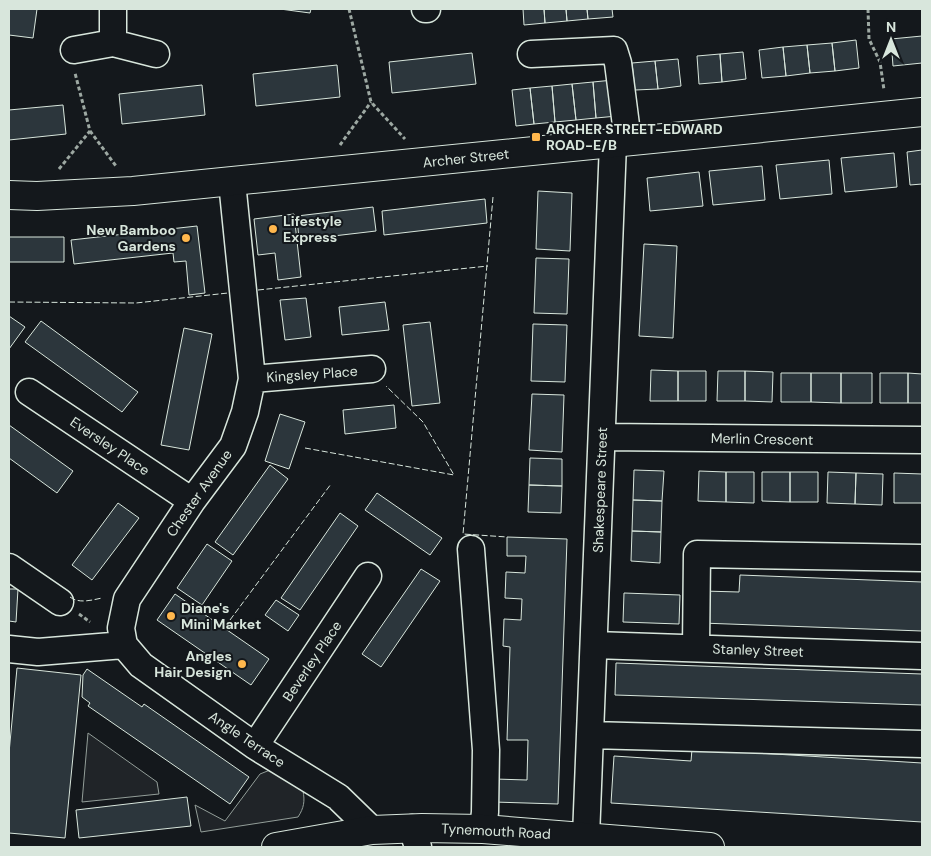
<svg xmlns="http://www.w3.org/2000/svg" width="931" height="856" viewBox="0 0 931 856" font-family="'DM Sans',sans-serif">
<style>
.green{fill:#202428;stroke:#939e99}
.building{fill:#2c363c;stroke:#d8e6dc}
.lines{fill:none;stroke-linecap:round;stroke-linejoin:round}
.minor-casing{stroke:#d8e6dc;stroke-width:29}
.major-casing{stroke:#d8e6dc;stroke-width:30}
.path{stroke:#9da8a2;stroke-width:3;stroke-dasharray:4 2.5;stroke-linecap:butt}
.minor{stroke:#14181c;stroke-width:26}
.major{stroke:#14181c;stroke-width:28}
.fence{stroke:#d8e6dc;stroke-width:1;stroke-dasharray:6 2.5;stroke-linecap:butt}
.poi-dot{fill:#ffb74d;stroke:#14181c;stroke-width:2}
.labels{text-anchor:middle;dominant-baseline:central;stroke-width:4;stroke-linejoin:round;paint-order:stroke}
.poi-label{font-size:14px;font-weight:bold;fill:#d8e6dc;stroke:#14181c;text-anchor:start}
.street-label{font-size:14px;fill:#d8e6dc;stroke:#14181c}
</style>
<rect width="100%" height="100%" fill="#14181c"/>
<path class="green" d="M 88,733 L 157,782 L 159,794 L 82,802 Z
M 270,770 L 303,791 C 305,801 304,808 298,817 L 201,832 L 195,805 L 225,821 L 260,774 Z"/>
<path class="building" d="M 9,9 L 37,9 L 33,38 L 9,35 Z
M 280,9 L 311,9 L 310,13 Z
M 523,9 L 544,9 L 545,23 L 524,25 Z
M 544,9 L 566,9 L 567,21 L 545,23 Z
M 566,9 L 587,9 L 588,19 L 567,21 Z
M 587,9 L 612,9 L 613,17 L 588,19 Z
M 922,36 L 922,63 L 893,66 L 891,39 Z
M 856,40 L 859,68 L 835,71 L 832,43 Z
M 832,43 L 835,71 L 810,73 L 807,45 Z
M 807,45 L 810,73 L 786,76 L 783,47 Z
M 783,47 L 786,76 L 762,78 L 759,50 Z
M 743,52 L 746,79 L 722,82 L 720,54 Z
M 472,53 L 476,84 L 392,93 L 389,62 Z
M 720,54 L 722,82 L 699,84 L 697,56 Z
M 678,59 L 681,86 L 658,89 L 655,61 Z
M 655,61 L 658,89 L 635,90 L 632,63 Z
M 337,65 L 340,97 L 256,106 L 253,74 Z
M 613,80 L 617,116 L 596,118 L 593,82 Z
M 593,82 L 596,118 L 576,120 L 572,84 Z
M 572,84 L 576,120 L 555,122 L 552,86 Z
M 202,85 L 205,115 L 122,124 L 119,94 Z
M 552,86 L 555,122 L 534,124 L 530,88 Z
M 530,88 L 534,124 L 516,126 L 512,90 Z
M 63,105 L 66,134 L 9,140 L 9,110 Z
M 922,150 L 922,184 L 910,185 L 907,152 Z
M 894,153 L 897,187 L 845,192 L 841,158 Z
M 829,160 L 832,194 L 780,199 L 776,165 Z
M 762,166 L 765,200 L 713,205 L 709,171 Z
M 699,172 L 703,206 L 650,211 L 647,178 Z
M 538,191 L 572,193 L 570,251 L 536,249 Z
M 485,199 L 487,223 L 384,235 L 382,211 Z
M 373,207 L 376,231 L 299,240 L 297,216 Z
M 294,214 L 301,277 L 278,280 L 275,253 L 258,255 L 254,219 Z
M 197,226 L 205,293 L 189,295 L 186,261 L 174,262 L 173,253 L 74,264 L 71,240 Z
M 9,237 L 64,237 L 64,262 L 9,262 Z
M 644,244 L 677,246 L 673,338 L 639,336 Z
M 536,258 L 569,259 L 567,314 L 534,313 Z
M 306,298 L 311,337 L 285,340 L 280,300 Z
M 385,302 L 389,330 L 342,335 L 339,307 Z
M 9,316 L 25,327 L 9,349 Z
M 41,321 L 138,392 L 122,412 L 25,342 Z
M 430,322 L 440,403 L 412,406 L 403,325 Z
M 533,324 L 567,325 L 565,382 L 531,381 Z
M 184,328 L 212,334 L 189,450 L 161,445 Z
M 651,370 L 678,371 L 678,401 L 650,401 Z
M 678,371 L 706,371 L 706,401 L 678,401 Z
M 718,371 L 745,371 L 745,401 L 717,401 Z
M 745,371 L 773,372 L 772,402 L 745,401 Z
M 781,373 L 811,373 L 811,402 L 781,402 Z
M 811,373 L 841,373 L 841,403 L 811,402 Z
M 841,373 L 872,373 L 872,403 L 841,403 Z
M 880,373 L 908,373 L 908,403 L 880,403 Z
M 908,373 L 922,374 L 922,403 L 908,403 Z
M 532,394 L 564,395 L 562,452 L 529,450 Z
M 394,405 L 396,428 L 345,434 L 343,410 Z
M 280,414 L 305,422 L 289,469 L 265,461 Z
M 9,425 L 73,471 L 57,493 L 9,458 Z
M 530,458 L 562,459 L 562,486 L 529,485 Z
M 270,465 L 288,479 L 233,555 L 215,542 Z
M 634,470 L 664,471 L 662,501 L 633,500 Z
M 699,471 L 726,472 L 726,502 L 698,501 Z
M 726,472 L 754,472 L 754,503 L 726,502 Z
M 762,472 L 790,472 L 790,502 L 762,501 Z
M 790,472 L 818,472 L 818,502 L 790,502 Z
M 828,472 L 856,473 L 855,504 L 827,503 Z
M 856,473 L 883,474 L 882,505 L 855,504 Z
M 894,473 L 922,474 L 922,503 L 894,503 Z
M 529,485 L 562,486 L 561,513 L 528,512 Z
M 377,493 L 442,538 L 430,555 L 365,510 Z
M 633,500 L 662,501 L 661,532 L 632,531 Z
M 118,503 L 139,518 L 92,580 L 72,565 Z
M 340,513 L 358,526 L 300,610 L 281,598 Z
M 632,531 L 661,532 L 660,563 L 631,561 Z
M 507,537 L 567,539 L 558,804 L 494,802 L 495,779 L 527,780 L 528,740 L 507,740 L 510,647 L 503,646 L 504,619 L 521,620 L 522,599 L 505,598 L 506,572 L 525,573 L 526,556 L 507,556 Z
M 207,544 L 232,561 L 202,605 L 177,588 Z
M 421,569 L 440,581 L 381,667 L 362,654 Z
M 740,575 L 922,582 L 922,631 L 701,623 L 703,591 L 739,592 Z
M 9,589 L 18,589 L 16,622 L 9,621 Z
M 624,593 L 680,595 L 679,624 L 623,622 Z
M 175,594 L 269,659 L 251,685 L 157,620 Z
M 276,600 L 299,615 L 288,631 L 265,615 Z
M 616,663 L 922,674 L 922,705 L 615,695 Z
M 17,668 L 81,675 L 65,838 L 9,833 L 9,753 Z
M 87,669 L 142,707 L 144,704 L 249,777 L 230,804 L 88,706 L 90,703 L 82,697 L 83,675 Z
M 692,749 L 922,763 L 922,822 L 611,803 L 614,756 L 691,761 Z
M 187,797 L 191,826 L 79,838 L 76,810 Z"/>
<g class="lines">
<g class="minor-casing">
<path id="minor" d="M 113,9 L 113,43
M 425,9 L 427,9
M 74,50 L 113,43 L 156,54
M 531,54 L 614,50 L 618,63 L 628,141
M 232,182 L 252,379 L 245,412 L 233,446 L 192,501 L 127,599 L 121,628 L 124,645 L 141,665 L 255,746 L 338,797 L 372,830
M 252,379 L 372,369
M 29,392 L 192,501
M 602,437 L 922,440
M 471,549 L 486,750 L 485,812 L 483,829
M 9,567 L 60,602
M 594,645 L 922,656
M 696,648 L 697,554 L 922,558
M 9,649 L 38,652 L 124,645
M 590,735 L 922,744
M 255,746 L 368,576
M 412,828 L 418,847
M 586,837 L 613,143"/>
</g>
<g class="major-casing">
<path id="major" d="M 9,195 L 37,196 L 133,191 L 922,112
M 276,847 L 372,830 L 422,828 L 483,829 L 710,847"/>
</g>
<path class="path" d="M 349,9 L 371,102 L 405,139
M 868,9 L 869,39 L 880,62 L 884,90
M 90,131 L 116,166
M 340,145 L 371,102
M 59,169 L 90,131 L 75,73
M 79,614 L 90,622"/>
<use href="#minor" class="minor"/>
<use href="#major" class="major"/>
<path class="fence" d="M 493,197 L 463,534 L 507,537
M 258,290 L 488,266
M 9,302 L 136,303 L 228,293
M 305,448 L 454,475 L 423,422 L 386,386
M 70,597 C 79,604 92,600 102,598
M 230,620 L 331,484"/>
</g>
<g class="poi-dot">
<rect x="531" y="132" width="10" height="10" rx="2.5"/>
<circle cx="273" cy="229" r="5"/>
<circle cx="186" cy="238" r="5"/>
<circle cx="171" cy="616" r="5"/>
<circle cx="242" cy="664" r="5"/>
</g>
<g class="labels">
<g class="poi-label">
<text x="546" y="129">ARCHER STREET-EDWARD<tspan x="546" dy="16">ROAD-E/B</tspan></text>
<text x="283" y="221">Lifestyle<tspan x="283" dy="16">Express</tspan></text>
<text x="176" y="230" text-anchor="end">New Bamboo<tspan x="176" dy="16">Gardens</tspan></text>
<text x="181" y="608">Diane's<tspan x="181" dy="16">Mini Market</tspan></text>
<text x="232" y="656" text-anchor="end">Angles<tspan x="232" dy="16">Hair Design</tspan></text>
</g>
<g class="street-label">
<text transform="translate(466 158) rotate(-6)">Archer Street</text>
<text transform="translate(312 374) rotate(-4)">Kingsley Place</text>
<text transform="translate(762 439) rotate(1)">Merlin Crescent</text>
<text transform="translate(110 446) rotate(34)">Eversley Place</text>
<text transform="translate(600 490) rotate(-88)">Shakespeare Street</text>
<text transform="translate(199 493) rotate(-55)">Chester Avenue</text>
<text transform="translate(758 650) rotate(2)">Stanley Street</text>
<text transform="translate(312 661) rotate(-56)">Beverley Place</text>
<text transform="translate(247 739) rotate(34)">Angle Terrace</text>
<text transform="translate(496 831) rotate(3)">Tynemouth Road</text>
</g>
</g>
<rect width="931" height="856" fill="none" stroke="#d8e6dc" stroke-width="20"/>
<g transform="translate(891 40)" stroke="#14181c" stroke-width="4" paint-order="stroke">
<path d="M0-4L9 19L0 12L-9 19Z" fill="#d8e6dc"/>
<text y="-8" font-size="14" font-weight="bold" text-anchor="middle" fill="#d8e6dc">N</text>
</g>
</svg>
